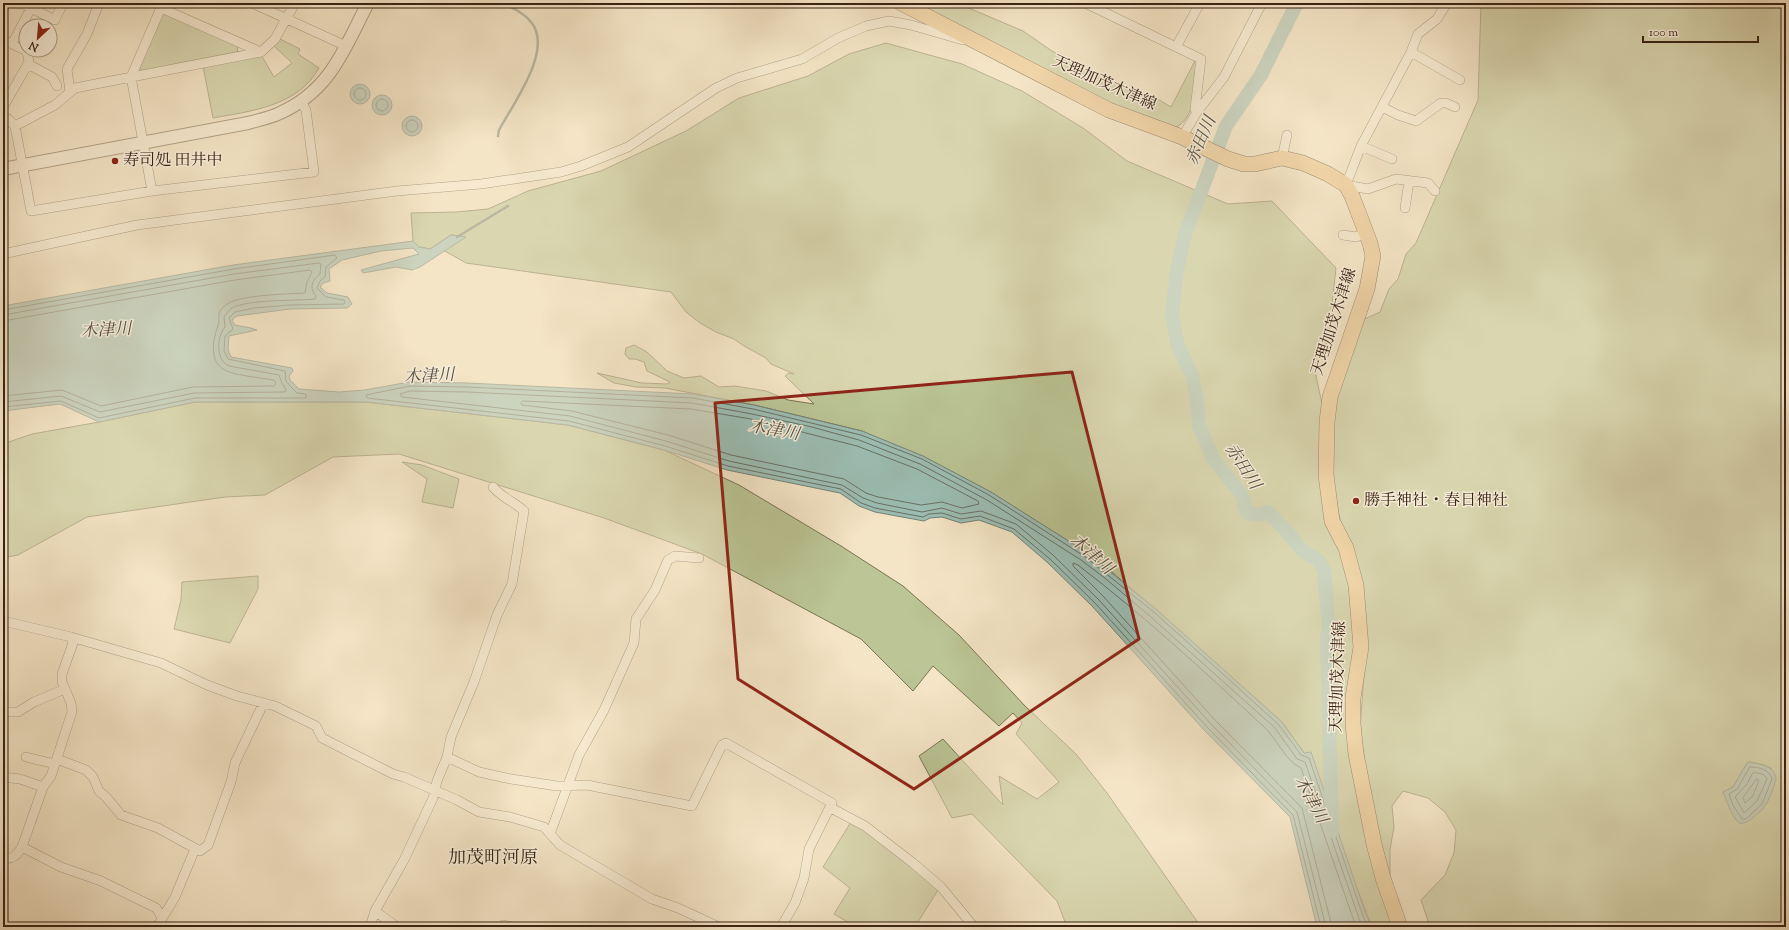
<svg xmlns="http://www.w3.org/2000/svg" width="1789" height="930" viewBox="0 0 1789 930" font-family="'Sorts Mill Goudy','Noto Serif JP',serif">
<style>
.green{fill:#bbc595;stroke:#7a7454;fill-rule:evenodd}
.water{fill:#9cbfb6;stroke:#748075}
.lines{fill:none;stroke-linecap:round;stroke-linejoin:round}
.shore{stroke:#6a7064;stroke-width:1}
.stream{stroke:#748075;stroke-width:2.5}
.river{stroke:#9cbfb6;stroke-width:14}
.minor-casing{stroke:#675340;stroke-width:10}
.tertiary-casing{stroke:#675340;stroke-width:14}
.primary-casing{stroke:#382213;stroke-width:16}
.minor{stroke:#f8eeda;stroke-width:9}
.tertiary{stroke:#f8eeda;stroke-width:12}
.primary{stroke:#eac283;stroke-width:15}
.marked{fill:none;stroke:#8f2418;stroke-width:3;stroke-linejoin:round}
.poi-dot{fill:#8f2418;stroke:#f8eeda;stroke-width:1.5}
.labels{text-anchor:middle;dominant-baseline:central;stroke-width:3;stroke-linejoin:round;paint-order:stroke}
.street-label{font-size:16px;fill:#382213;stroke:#f8eeda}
.poi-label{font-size:16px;fill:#382213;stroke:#f8eeda;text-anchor:start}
.water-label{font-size:17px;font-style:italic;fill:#565144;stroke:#f8eeda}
.quarter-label{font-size:18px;fill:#382213;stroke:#f8eeda}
</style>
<rect width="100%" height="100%" fill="#f4e5c6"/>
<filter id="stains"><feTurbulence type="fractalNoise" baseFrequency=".005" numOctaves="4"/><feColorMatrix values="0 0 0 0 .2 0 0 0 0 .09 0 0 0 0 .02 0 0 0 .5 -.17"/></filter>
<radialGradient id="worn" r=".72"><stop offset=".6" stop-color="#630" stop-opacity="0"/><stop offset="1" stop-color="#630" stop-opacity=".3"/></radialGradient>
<path class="green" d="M 916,3 L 957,3 L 1023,31 L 1052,51 L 1116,84 L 1153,96 L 1171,107 L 1196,59 L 1198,62 C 1195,81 1196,119 1176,127 L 1116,106 Z
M 1481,3 L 1786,3 L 1786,927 L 1430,927 L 1421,900 L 1445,875 L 1454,853 L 1456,830 L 1445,812 L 1428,798 L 1403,791 L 1392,806 L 1394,827 L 1390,850 L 1390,882 L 1377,839 L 1360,730 L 1366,646 L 1329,465 L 1333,404 L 1360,321 L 1380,312 L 1389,289 L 1398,279 L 1406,254 L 1416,243 L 1478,100 ZM 1749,762 L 1764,765 L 1772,769 L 1723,792 L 1733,787 L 1747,763 Z
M 164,14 L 238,45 L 237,54 L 144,72 L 139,67 L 161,15 Z
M 278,38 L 300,49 L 298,54 L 319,68 C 298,106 252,111 213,118 L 203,66 L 260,53 L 274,77 L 292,63 L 273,45 Z
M 886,43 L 962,64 L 1022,91 L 1083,128 L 1127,161 L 1228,204 L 1272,201 L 1336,268 L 1328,340 L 1315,371 L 1325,418 L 1343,548 L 1356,615 L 1351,705 L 1397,927 L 1372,927 L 1304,753 L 1282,722 L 1112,572 L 1086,552 L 1026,515 L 862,431 L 754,405 L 665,388 L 636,387 L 614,383 L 597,373 L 642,383 L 667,384 L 670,382 L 647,371 L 644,362 L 635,359 L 629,359 L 625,354 L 626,348 L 634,345 L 647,352 L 667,371 L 684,378 L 701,376 L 719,387 L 735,386 L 766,391 L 788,400 L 814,404 L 785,376 L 789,373 L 794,374 L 771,364 L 766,358 L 744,346 L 734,339 L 716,332 L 700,323 L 686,312 L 671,292 L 466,263 L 443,250 L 465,237 L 451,235 L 430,249 L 419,247 L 413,241 L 411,213 L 456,212 L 488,209 L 528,191 L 601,171 L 686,131 L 739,98 L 808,76 L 849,54 Z
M 195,402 L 366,402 L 568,425 L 664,450 L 739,485 L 841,546 L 903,586 L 959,635 L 1025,706 L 1076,754 L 1107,793 L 1201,927 L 1067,927 L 1057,901 L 972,814 L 952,818 L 919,756 L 943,739 L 1003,805 L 999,776 L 1037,799 L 1059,782 L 1016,734 L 1022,723 L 1013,713 L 999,726 L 933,666 L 913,691 L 861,639 L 702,554 L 604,518 L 399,454 L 333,457 L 265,495 L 225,497 L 87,517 L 18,555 L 3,558 L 3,444 L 32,434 L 99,422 Z
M 402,462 L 422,465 L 459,479 L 453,508 L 422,502 L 427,479 Z
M 258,576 L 258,589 L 230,643 L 174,629 L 181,600 L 182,582 Z
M 851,822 L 864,829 L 931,881 L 938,890 L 915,927 L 856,927 L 834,914 L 850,888 L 823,867 Z"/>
<path class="water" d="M350 94a10 10 0 1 1 20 0a10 10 0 1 1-20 0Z
M372 105a10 10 0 1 1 20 0a10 10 0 1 1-20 0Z
M402 126a10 10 0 1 1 20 0a10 10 0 1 1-20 0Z
M 451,235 L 466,237 L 420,267 L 412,270 L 396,267 L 363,273 L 361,270 L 419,254 L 413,248 L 381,251 L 342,260 L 329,269 L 330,281 L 323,283 L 320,287 L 327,293 L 348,297 L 352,304 L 347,308 L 290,309 L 237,316 L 232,320 L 235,325 L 251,328 L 257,330 L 229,336 L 228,350 L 231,357 L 292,368 L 293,371 L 289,376 L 290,380 L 299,389 L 339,392 L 365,390 L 409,382 L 467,383 L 693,394 L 754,405 L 862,431 L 923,456 L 991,492 L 1086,552 L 1157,610 L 1282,722 L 1304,753 L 1311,752 L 1366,915 L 1372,927 L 1317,927 L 1290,817 L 1204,730 L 1092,606 L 1047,562 L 1012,532 L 979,520 L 961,523 L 942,517 L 930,518 L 924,521 L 875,512 L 859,506 L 840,493 L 727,470 L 664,450 L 568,425 L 366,402 L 195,402 L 99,422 L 60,404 L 3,411 L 3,306 L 233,265 L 413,241 L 419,247 L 430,249 Z
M 1749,762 C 1760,764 1776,766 1776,780 C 1773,788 1770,799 1765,806 C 1761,811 1745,828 1738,822 C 1731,815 1727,801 1723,792 L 1733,787 L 1747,763 Z"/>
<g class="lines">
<path class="shore" d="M354 94a6 6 0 1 1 12 0a6 6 0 1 1-12 0Z
M376 105a6 6 0 1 1 12 0a6 6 0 1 1-12 0Z
M406 126a6 6 0 1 1 12 0a6 6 0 1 1-12 0Z
M 3,310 L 234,269 L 335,255 L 337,258 L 326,267 L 325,277 L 320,281 L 317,288 L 326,297 L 344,300 L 345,302 L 344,304 L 290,305 L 254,308 L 235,312 L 229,318 L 233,329 L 225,336 L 224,351 L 228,359 L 285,371 L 286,381 L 291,387 L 297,393 L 306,394 L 306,398 L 195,398 L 99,418 L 61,401 L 3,407
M 3,315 L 234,274 L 319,263 L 321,264 L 320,274 C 312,280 309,288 316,296 L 315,299 C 295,301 249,299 232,308 C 229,310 226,314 224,317 L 225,327 C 217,336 215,360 229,366 L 279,375 L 282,383 L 286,390 L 285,392 L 194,393 L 100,412 L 61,396 L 3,402
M 3,321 L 235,280 L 310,270 L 312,272 L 307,282 L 305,293 C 288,294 242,295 229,303 C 214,312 221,317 218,326 C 213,339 209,360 223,369 C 231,375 262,378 274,380 L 276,384 L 274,386 L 193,387 L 101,406 L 62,390 L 3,396
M 523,401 L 691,409 L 751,419 L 857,446 L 917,469 L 978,501 L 979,504 L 962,508 L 942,502 L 921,505 L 878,497 L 866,493 L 844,479 L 731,455 L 668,435 L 572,411 L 522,405 L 521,403 Z
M 1750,767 C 1759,767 1769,769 1772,779 L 1762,804 L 1746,819 L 1742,819 L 1733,805 L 1729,794 L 1737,789 Z
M 1753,773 C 1758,772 1765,774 1767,779 L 1757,801 L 1744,813 L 1735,797 L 1747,784 Z
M 1757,779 L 1759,781 L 1752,797 L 1745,803 L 1743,798 Z
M 1321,927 L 1293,815 L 1207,727 L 1095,603 L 1050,559 L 1014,529 L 980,516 L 961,519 L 942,513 L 929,514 L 923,517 L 875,508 L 861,503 L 841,489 L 728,466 L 665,446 L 569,421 L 367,398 L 366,395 L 410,386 L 467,387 L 693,398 L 753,409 L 861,435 L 922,459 L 989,495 L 1084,556 L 1155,613 L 1224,675 L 1279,725 L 1301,755 L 1309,758 L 1363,916 L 1368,927
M 1326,927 L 1297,812 L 1211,724 L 1099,600 L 1053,555 L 1016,524 L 981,511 L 961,514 L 942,508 L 922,512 L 877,503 L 863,498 L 842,485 L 729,461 L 666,441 L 570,416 L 402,397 L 400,394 L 410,391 L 467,392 L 692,403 L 752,414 L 812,427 L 859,440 L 920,464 L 987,500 L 1081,560 L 1106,579 L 1151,617 L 1275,728 L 1297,759 L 1305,762 L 1362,927
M 1332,927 L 1302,808 L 1215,720 L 1103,596 L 1073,566 L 1073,563 L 1078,565 C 1143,615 1203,670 1263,726 C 1277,738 1284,760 1301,768 L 1356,927"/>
<path class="stream" d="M 498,136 L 499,130 C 513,104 554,49 531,22 C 524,13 513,8 503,3
M 457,237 L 508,206"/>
<path class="river" d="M 1297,3 L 1261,75 L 1226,126 L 1185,234 L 1177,270 L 1172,315 L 1178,346 L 1192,375 L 1197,400 L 1199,426 L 1214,460 L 1242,495 L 1247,513 L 1259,515 L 1268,512 L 1291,536 L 1294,541 L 1302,550 L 1320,562 L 1324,571 L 1329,626 L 1327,639 L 1332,831"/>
<g class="minor-casing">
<path id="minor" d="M 252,3 L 346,46
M 295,3 L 275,39 L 261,52 L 75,88 L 55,105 L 15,126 L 31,211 L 152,191 L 314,172 L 306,110 L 301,102
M 1085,3 L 1201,59 L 1195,109 L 1197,112
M 31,8 L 55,20 L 62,5 L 58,3
M 161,8 L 261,52
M 3,10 L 6,3
M 3,40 L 27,51 L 29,62 L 3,107
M 12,44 L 31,8 L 19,3
M 1176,47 L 1200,3
M 1411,52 L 1460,80
M 28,64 L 52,77 L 57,86
M 70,92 L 67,69 L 87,34 L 99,3
M 1382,107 L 1398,115 L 1416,121 L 1441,103 L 1446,103 L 1455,107
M 3,117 L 8,119 L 15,126
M 1182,137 L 1197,112 L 1224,77 L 1262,3
M 1361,146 L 1392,159
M 1282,158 L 1287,135
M 152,191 L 131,77 L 163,3
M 1435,191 L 1428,183 L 1396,179 L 1368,189 L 1346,185 L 1361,146 L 1411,52 L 1418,34 L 1437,19 L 1447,3
M 1405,208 L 1409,181
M 1343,235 L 1356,237 L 1366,233
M 3,254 L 137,225 L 397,191 L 481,184 L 561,172 L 581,166 L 628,147 L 716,88 L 737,78 L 802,59 L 838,38 L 866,26 L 889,21 L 911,25 L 963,40
M 3,621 L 71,637 L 161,663 L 207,685 L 237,696 L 275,706 L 316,726 L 322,738 L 393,774 L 404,777 L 457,800 L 479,812 L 510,817 L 544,827 L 560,845 L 652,899 L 678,908 L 719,927
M 3,712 L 18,712 L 34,702 L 65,689
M 26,757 L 55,764
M 447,757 L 479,772 L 511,779 L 557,786 L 587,785 L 692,806 L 722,745 L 726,743 L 832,803 L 809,849 L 804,878 L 795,903 L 781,927
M 57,759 L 86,770 L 93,777 L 99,791 L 106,797 L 121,815 L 158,828 L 200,851 L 208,845 L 231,782 L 235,763 L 263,704
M 3,777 L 20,779 L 43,787
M 831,808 L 865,826 L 913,863 L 941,887 L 974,927
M 550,834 L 579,755 L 604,710 L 634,643 L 636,619 L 655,590 L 668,560 L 675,556 L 699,558
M 22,847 L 61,867 L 101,881 L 156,908 L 162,917
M 3,858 C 13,860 17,855 22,847 L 43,787 L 51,776 L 72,712 L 71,703 L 62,682 L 62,674 L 73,643 L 71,637
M 375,911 L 397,927
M 157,927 L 175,897 L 195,849
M 370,927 L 375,911 L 404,860 L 433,798 L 437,781 L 447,757 L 451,737 L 474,682 L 497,615 L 512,584 L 524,511 C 515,502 502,498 493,487
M 503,927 L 503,925 L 512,927"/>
</g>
<g class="tertiary-casing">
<path id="tertiary" d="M 3,169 L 248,123 C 258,120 270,118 280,113 C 331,90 344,49 368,3"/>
</g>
<g class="primary-casing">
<path id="primary" d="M 901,3 L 1109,110 L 1182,137 L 1228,159 L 1244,164 L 1255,164 L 1282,158 L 1303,163 L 1328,174 L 1346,185 L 1352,196 L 1370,243 L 1373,256 L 1367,289 L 1330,397 L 1327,422 L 1326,475 L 1332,521 L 1346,548 L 1356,585 L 1361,647 L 1353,698 L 1353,724 L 1356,754 L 1374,844 L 1383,878 L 1400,927"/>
</g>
<use href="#minor" class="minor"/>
<use href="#tertiary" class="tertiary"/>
<use href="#primary" class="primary"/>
</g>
<path d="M0 0H1789V930H0ZM 1072,372 L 1139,639 L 914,789 L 738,679 L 715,403 Z" fill="#f4e5c6" fill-opacity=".55" fill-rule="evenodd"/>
<path class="marked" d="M 1072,372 L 1139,639 L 914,789 L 738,679 L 715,403 Z"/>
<g class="poi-dot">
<circle cx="115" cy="161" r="4"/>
<circle cx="1356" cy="501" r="4"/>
</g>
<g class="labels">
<g class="street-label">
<text transform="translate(1104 84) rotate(24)">天理加茂木津線</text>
<text transform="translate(1335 322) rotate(-72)">天理加茂木津線</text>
<text transform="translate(1339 677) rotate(-88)">天理加茂木津線</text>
</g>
<g class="poi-label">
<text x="123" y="161">寿司処 田井中</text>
<text x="1364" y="501">勝手神社・春日神社</text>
</g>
<g class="water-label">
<text transform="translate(1202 141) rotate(-67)">赤田川</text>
<text transform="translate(106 331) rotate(-3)">木津川</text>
<text transform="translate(429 377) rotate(-3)">木津川</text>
<text transform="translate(774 431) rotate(10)">木津川</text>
<text transform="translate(1242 467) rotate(57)">赤田川</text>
<text transform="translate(1091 555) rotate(42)">木津川</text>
<text transform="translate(1310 800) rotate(62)">木津川</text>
</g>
<g class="quarter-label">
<text x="493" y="859">加茂町河原</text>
</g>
</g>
<rect width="1789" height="930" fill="none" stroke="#f4e5c6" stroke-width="16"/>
<rect x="4" y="4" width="1781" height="922" fill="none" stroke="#382213" stroke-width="2"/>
<rect x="8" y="8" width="1773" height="914" fill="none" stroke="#382213"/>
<g transform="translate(38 38) rotate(206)"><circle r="19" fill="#f8eeda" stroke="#ab9c8a"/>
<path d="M0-3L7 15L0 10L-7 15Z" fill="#8f2418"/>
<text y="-6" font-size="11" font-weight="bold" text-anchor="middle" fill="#382213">N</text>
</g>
<path d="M1643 36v6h115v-6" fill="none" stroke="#382213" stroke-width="2"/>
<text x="1649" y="36" font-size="12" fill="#382213" stroke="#f8eeda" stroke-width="3" paint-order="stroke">100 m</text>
<rect width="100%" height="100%" filter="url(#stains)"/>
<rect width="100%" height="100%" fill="url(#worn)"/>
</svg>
